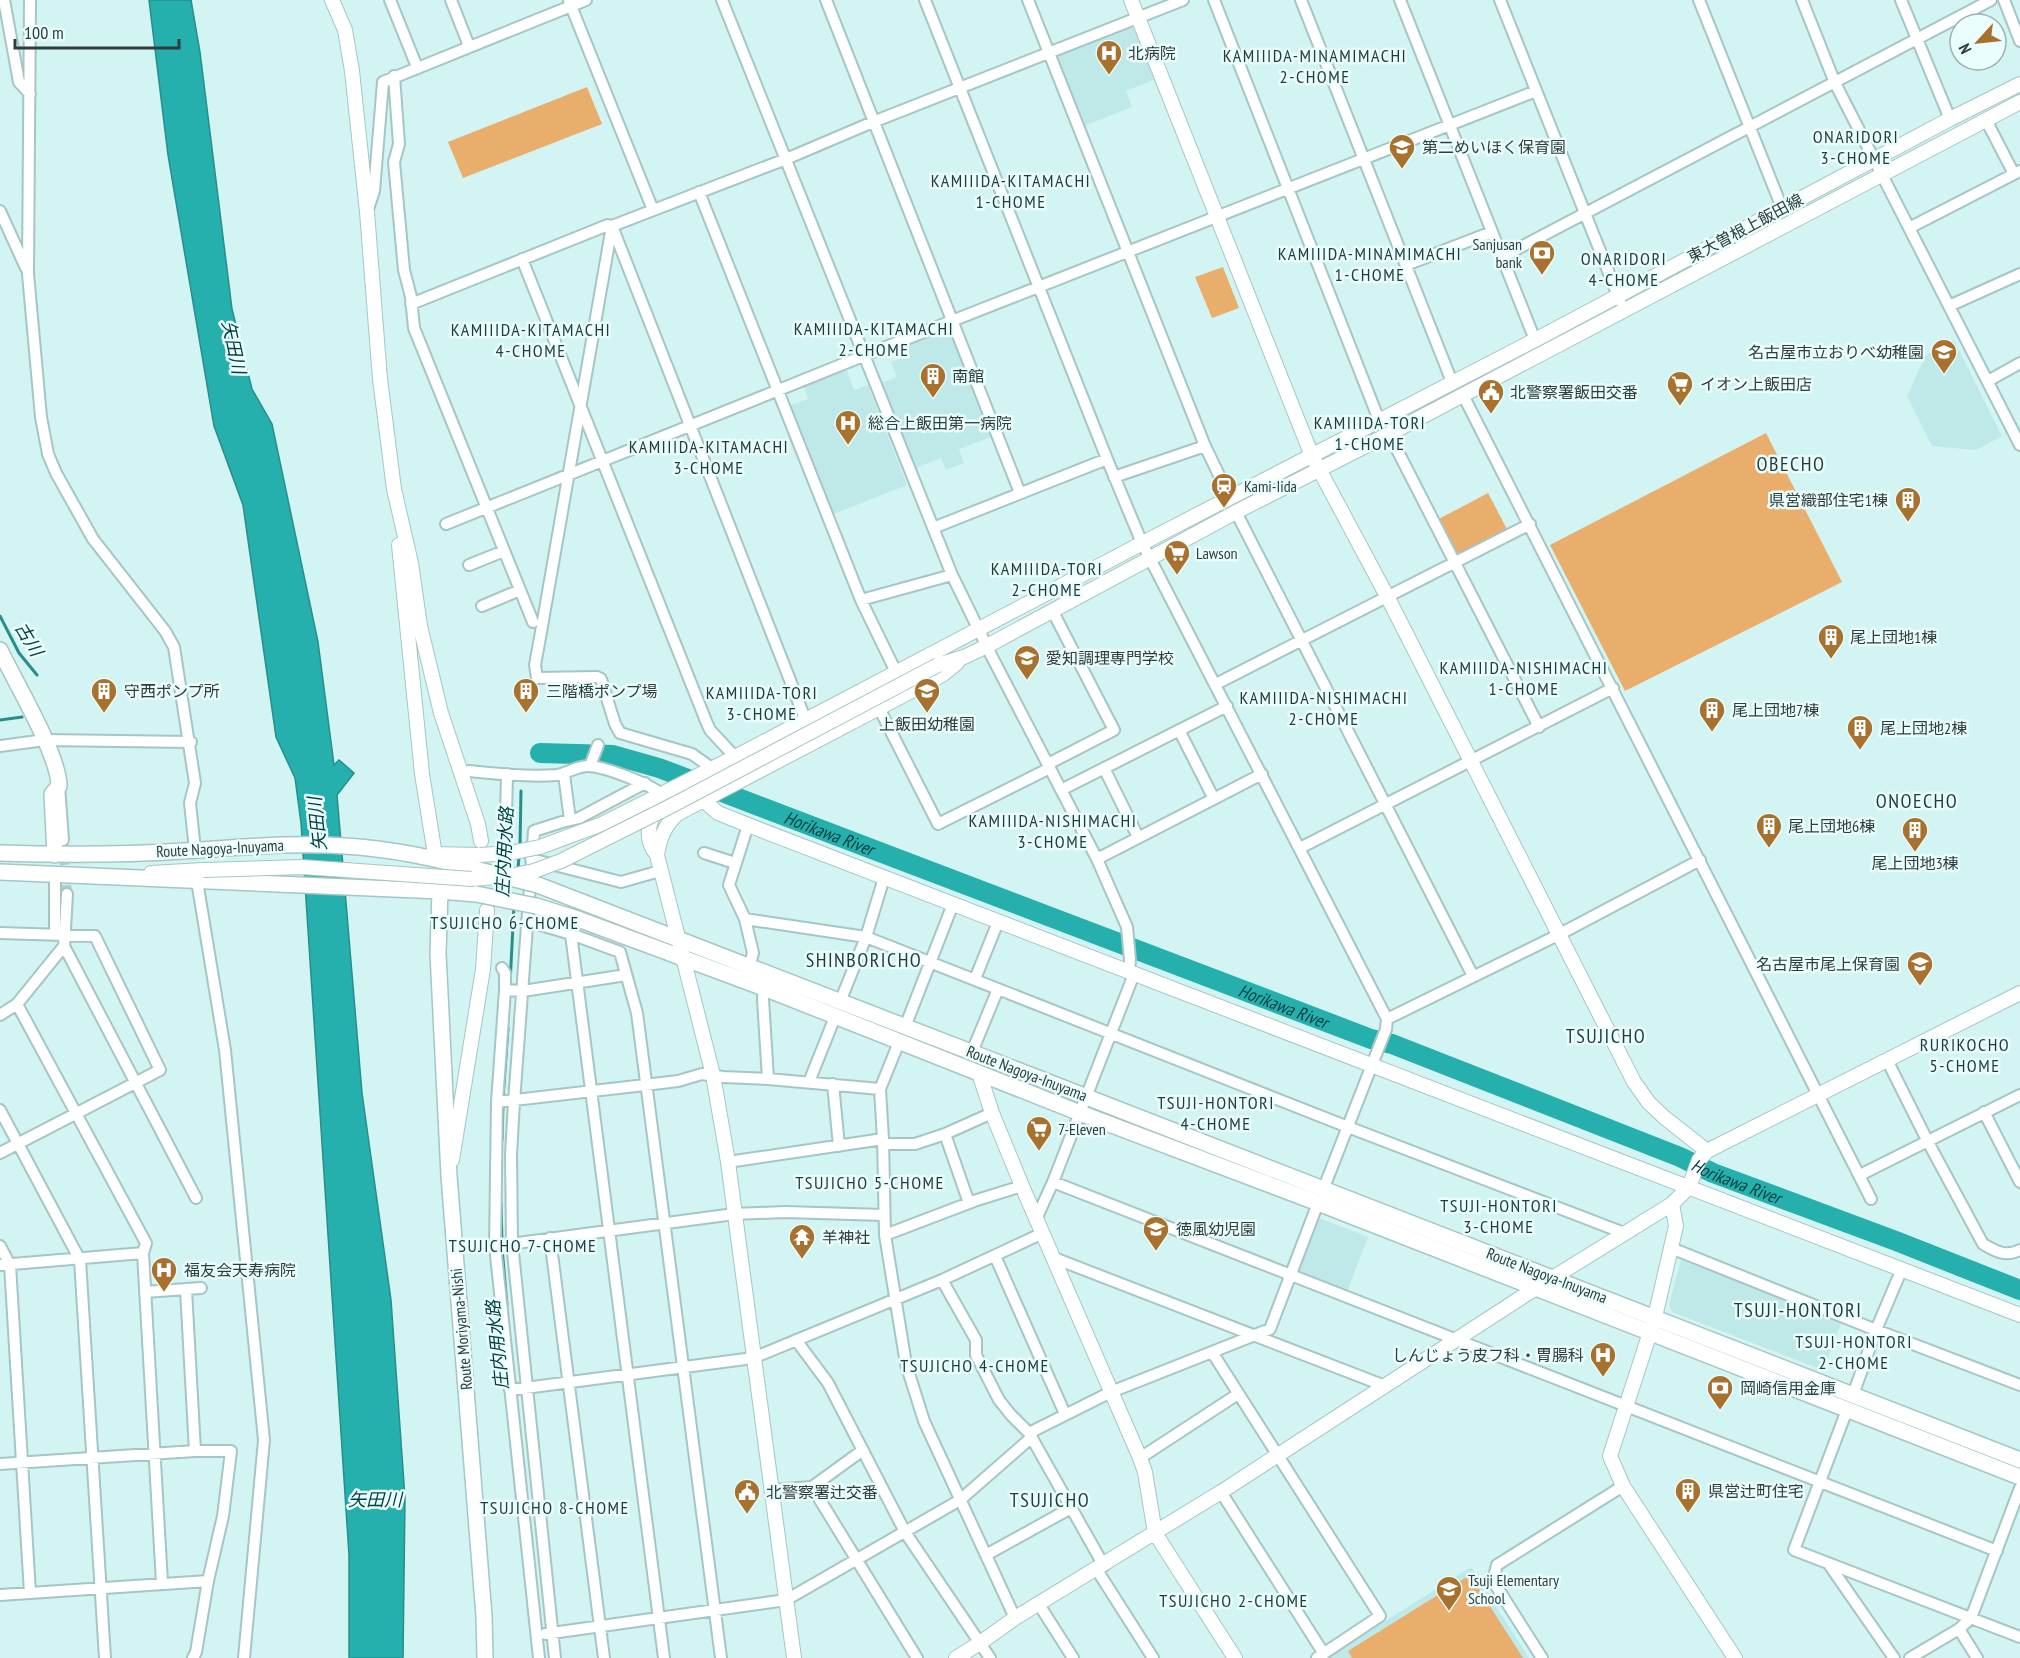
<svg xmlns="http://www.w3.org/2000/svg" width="2020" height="1658" viewBox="0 0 2020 1658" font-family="'PT Sans Narrow','Noto Sans JP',sans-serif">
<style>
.built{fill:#bee9e8}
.green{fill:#e9ad6c}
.water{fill:#25b0ae;stroke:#288e8c;stroke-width:1.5}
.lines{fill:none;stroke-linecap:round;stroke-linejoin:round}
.stream{stroke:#288e8c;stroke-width:3}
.river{stroke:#25b0ae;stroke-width:20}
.minor-tunnel{stroke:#b1cfce;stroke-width:10;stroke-dasharray:10 5;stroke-linecap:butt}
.minor-casing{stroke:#a5c6c4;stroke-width:14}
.tertiary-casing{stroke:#a5c6c4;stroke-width:16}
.secondary-casing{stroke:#a5c6c4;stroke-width:18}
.minor{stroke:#fff;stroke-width:10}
.tertiary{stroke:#fff;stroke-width:14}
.secondary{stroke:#fff;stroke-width:15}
.tertiary-bridge-casing{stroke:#a5c6c4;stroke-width:16;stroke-linecap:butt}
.secondary-bridge-casing{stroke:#a5c6c4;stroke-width:18;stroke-linecap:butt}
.tertiary-bridge{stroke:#fff;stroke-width:14}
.secondary-bridge{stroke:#fff;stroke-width:15}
.labels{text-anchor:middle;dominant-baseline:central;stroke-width:5;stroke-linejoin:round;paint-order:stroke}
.poi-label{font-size:16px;fill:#2f3d3c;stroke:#eafefd;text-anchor:start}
.street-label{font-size:16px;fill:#2f3d3c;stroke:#eafefd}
.neighbourhood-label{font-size:18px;letter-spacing:1.5px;fill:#1f3c3b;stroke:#eafefd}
.water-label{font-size:18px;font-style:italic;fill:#013f3e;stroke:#eafefd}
.quarter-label{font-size:20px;letter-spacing:1.5px;fill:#1f3c3b;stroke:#eafefd}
</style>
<rect width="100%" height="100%" fill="#d2f4f2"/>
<path class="built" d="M 1130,27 L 1136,29 L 1156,79 L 1126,91 L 1132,107 L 1084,126 L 1057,59 L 1058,56 Z
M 950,328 L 993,436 L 959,449 L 964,463 L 946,470 L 941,458 L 916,468 L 882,383 L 897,377 L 891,362 L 899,359 L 895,350 Z
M 1954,340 L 2002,436 L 1976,450 L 1932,446 L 1907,396 L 1926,355 Z
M 846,368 L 854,390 L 868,385 L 907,485 L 831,515 L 788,406 L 808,399 L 803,385 Z
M 1316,1217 L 1368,1237 L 1347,1292 L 1297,1273 L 1296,1270 Z
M 1681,1260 L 1842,1321 L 1823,1370 L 1672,1312 L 1669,1305 Z
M 1471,1567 L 1529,1658 L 1327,1658 Z"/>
<path class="green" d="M 587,87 L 602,124 L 463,178 L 448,142 Z
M 1223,267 L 1239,308 L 1212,318 L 1195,277 Z
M 1766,433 L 1842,582 L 1625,691 L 1550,545 Z
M 1488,493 L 1508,531 L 1456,557 L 1437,520 Z
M 1470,1575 L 1523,1658 L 1352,1658 L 1348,1651 Z"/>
<path class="water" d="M 149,0 L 191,0 L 200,52 L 232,309 L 252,389 L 272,424 L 318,642 L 334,765 L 339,760 L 354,773 L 337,795 L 362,1093 L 391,1300 L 405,1498 L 403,1658 L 349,1658 L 349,1555 L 301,823 L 295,778 L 276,737 L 243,505 L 214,426 L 168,155 Z"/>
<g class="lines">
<path class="stream" d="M 0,616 L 19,653 L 37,675
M 0,720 L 22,717
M 520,846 L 521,791
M 518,870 L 519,856
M 510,984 L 514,906
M 503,1098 L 508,1028
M 502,1140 L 503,1104
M 501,1203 L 502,1242
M 502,1248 L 507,1305"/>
<path class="river" id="s1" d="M 540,753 L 613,755 L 659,768 L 1371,1039 L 1392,1044 L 1680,1157 L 1713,1173 L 1896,1241 L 2020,1290"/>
<path class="minor-tunnel" d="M 63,840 L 67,894"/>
<g class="minor-casing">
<path id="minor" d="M 4,0 L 19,82 L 30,94
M 30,0 L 28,274 L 41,417 L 48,454 L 56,473 L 93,539 L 165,631 L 174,647 L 195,783 L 190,803 L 195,850
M 390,0 L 417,67
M 451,0 L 469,46
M 722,0 L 952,575 L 992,657 L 1097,859 L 1127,927 L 1130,960 L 1129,972
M 826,0 L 1020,493
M 925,0 L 1107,459 L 1142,543 L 1387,1019 L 1386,1029 L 1323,1190
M 1028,0 L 1205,446 L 1230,498
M 1214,0 L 1379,420
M 1301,0 L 1452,382
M 1400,0 L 1535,340
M 1500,0 L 1620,301
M 1699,0 L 1782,208
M 1802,0 L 1835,83 L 2020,445
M 1901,0 L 1950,119
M 2004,0 L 2020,41
M 569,1 L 653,210
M 394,76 L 399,144 L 394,162 L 404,270 L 411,297 L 414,328 L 533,622
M 1986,120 L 2014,174
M 699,192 L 861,600 L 896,672
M 368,209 L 374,191 L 383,82 L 586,0
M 0,211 L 26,268
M 612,226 L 541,632 L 535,665 L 537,678 L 597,677 L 601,679 L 615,724 L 620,733 L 692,754 L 713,769
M 612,226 L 806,721
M 1909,228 L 2020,171
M 1502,257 L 1991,0
M 522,259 L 706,721 L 710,730 L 735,757
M 1406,265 L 1492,232
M 411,304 L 608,225 L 612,226 L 786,159 L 873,122 L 1183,0
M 1949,306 L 2020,274
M 1988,381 L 2020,363
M 1463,395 L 1871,1199
M 1389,434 L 1539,727
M 1114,477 L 1205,446
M 1236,512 L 1473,976
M 446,524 L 863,356 L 1536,91
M 933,528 L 1107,459
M 469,565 L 504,551
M 861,600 L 952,575
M 482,606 L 520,590
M 1216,684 L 1530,524
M 879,708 L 938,824 L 1050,768
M 1179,730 L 1214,799
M 0,746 L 45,740 L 191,742
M 1048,764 L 1114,730 L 1052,610
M 590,766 L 598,745
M 1104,768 L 1138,837
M 469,771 C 498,774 528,777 557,775 C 568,773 577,766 588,766 C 603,766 650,784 661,794
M 564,774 L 570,820
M 59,786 L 63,840
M 1061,790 L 1227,706
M 506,816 L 507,774
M 748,825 L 729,885 L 745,919 L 753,953 L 749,967
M 1300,848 L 1613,688
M 704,853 L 735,863
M 531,859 L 621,882 L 660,871
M 1097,859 L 1262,774
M 197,881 L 225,1050 L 264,1440 L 244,1658
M 745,919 L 866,937 L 1348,1127 L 1624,1233
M 527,921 L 571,934 L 620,952 L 637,1013 L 721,1658
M 0,933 L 95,936 L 160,1070 L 0,1153
M 55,934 L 55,875
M 571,934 L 664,1658
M 64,946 L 196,1198
M 502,968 L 505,973 L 505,990 L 497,1102 L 495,1246 L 539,1658
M 975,979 L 998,922
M 764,988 L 763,999 L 768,1079
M 505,990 L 523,991 L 626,975
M 840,1002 L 866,937 L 884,878
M 17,1004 L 146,1243 L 143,1253 L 162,1583
M 0,1015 L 17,1004 L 64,946 L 67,894
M 1387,1019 L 1558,935 L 1700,860
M 905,1027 L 953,904
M 899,1042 L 880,1089 L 883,1139 L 885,1235 L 906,1364 L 924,1421 L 1015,1618
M 972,1052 L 998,989
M 1887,1060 L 1928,1142 L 1983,1244 C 1997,1252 2005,1257 2020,1250
M 809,1082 L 835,1017
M 833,1084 L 839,1146
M 497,1102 L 645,1085 L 678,1081 L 702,1074 L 723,1077 L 768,1079 L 880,1089
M 0,1110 L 80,1260 L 105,1658
M 1984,1112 L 2020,1182
M 945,1134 L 969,1203
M 883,1144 L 915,1144 L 945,1134 L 992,1113
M 728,1162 L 883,1139
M 1860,1175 L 2020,1095
M 1053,1182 L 1997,1551
M 1037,1217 L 1053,1182 L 1134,974
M 885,1235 L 977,1200 L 1022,1186
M 550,1238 L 604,1658
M 0,1246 L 10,1265 L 30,1593
M 495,1246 L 734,1214 L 785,1212 L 884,1215
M 1671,1248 L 1876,1330 L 2020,1385
M 995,1256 L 1065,1414
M 1054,1258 L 1385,1386
M 0,1265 L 143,1253
M 942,1280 L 976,1340 L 976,1355 L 999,1400 L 1011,1415 L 1029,1433 L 1104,1566
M 186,1290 L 195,1451
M 145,1292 L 201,1288
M 796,1340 L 828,1383 L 905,1532 L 990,1658
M 1212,1352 L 1380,1616 L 1317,1658
M 510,1390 L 753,1358 L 942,1280 L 1043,1233
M 1853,1395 L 1876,1330 L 1901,1271
M 1847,1410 L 1794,1550 L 2020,1637
M 1029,1433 L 1111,1392 L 1270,1329 L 1318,1203
M 1140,1458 L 1238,1394
M 0,1464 L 195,1451 L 231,1451 L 223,1516 L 208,1581 L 196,1652 L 193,1658
M 812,1487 L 917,1658
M 771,1490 L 812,1487 L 863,1450
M 1221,1492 L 1324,1654
M 986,1555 L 1071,1508
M 1828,1563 L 1894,1658
M 1097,1570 L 1153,1658
M 0,1595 L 208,1581
M 1038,1603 L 1073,1658
M 1959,1629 L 1977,1658
M 545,1634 L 786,1600 L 960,1500 L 1032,1437
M 555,1658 L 512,1243 L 511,1154 L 514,1102 L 534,831 L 562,822 L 579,818 L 645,783
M 1542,1658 L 1493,1581 L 1497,1565 L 1623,1486
M 1910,1658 L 1959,1629 L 1971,1618 L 2020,1488"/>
</g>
<g class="tertiary-casing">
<path id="tertiary" d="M 332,0 L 345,30 L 352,71 L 367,212 L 380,379 L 394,489 L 411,563 L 420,626 L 441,713 L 478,824 L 481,841
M 1131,0 L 1312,456 L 1387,596 L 1634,1082 L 1649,1103 L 1665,1118 L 1707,1151
M 399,545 L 422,774 L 435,855
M 938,665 L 964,657 L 987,646 L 1236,512 L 1389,434 L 2020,102
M 703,800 L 718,813 L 748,825 L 2020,1315
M 657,809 C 648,824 644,839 657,855 L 713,1075 L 728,1162 L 794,1658
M 540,847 L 602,824 L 735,757 L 1156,536 L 1535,340 L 1950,119 L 2020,84
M 433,854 L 480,855
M 657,855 C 660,837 664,827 677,814 L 942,675 L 957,663
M 151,873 L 203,870
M 979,1073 L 992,1113 L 1022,1186 L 1140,1458 L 1145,1472 L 1155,1533 L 1235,1658
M 452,1160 L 483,969 L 487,910
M 1672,1204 L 1676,1226 L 1655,1317 L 1610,1456 L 1623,1486 L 1735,1658
M 956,1658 L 980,1643 L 1015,1618 L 1221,1492 L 1525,1295 L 1672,1204 L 1689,1187 L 1699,1160 L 1707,1151 L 2020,993"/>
</g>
<g class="secondary-casing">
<path id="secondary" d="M 0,650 C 15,682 59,755 59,786 L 52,794 L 55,855
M 0,853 C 61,855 121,855 182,851 C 236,848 291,842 345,846 C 393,849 434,858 479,870
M 0,872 L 440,891 L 476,894
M 538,885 C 1033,1074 1525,1270 2020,1460
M 440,891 L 438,953 L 449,1176 L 484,1616 L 485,1658
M 536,906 L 578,919 L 764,988 L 1080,1113 L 1318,1203 L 2020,1477"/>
</g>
<use href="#minor" class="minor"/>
<use href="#tertiary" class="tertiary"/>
<use href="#secondary" class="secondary"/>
<g class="tertiary-bridge-casing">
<path id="tertiary-bridge" d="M 480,855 L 510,853 L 540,847
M 203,870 L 302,867 L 472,879 L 510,876 L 534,871 L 561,861 L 669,807 L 938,665"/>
</g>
<g class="secondary-bridge-casing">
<path id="secondary-bridge" d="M 479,870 L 538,885
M 476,894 L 536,906"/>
</g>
<use href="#tertiary-bridge" class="tertiary-bridge"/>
<use href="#secondary-bridge" class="secondary-bridge"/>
</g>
<defs>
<g id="hospital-pin" transform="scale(1.35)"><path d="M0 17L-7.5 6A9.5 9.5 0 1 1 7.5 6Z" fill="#a9712e" stroke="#eafefd"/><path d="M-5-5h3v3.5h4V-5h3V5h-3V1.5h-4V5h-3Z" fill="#fff"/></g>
<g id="school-pin" transform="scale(1.35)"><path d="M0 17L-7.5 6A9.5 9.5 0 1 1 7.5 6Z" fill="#a9712e" stroke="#eafefd"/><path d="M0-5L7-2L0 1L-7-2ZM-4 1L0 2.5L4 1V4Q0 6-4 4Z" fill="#fff"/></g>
<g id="bank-pin" transform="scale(1.35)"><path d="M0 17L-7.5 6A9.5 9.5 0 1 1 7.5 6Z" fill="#a9712e" stroke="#eafefd"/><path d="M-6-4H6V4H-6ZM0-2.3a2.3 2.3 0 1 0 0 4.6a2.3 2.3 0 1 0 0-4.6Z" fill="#fff"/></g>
<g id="building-pin" transform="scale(1.35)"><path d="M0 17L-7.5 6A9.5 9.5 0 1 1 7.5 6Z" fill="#a9712e" stroke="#eafefd"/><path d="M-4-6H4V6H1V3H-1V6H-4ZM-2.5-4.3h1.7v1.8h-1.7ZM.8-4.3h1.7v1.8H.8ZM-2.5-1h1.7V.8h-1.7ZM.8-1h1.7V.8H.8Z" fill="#fff"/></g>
<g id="supermarket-pin" transform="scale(1.35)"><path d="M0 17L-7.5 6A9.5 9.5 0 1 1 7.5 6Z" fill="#a9712e" stroke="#eafefd"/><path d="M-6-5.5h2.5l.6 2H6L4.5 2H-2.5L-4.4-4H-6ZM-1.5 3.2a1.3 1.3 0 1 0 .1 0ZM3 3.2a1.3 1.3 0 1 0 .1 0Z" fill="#fff"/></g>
<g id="civic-pin" transform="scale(1.35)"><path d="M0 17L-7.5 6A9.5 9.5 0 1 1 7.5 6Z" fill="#a9712e" stroke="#eafefd"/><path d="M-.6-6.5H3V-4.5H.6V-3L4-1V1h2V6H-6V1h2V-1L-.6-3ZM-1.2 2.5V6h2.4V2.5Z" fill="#fff"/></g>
<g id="station-pin" transform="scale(1.35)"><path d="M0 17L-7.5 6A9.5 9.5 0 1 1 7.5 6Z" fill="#a9712e" stroke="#eafefd"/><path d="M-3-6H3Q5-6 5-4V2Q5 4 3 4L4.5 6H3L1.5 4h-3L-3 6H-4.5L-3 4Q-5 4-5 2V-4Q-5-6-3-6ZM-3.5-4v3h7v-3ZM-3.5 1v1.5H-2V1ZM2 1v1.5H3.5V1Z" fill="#fff"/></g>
<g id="temple-pin" transform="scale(1.35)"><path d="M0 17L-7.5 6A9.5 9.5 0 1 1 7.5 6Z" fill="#a9712e" stroke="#eafefd"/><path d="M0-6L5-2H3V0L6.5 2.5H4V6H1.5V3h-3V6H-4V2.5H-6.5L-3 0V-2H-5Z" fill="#fff"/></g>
</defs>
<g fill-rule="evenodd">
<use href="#hospital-pin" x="1109" y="53"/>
<use href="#school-pin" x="1402" y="147"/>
<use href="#bank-pin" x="1542" y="253"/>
<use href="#school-pin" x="1944" y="352"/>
<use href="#building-pin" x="933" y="376"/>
<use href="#supermarket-pin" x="1680" y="384"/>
<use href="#civic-pin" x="1491" y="392"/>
<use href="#hospital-pin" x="848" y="423"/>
<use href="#station-pin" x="1224" y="486"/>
<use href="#building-pin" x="1908" y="500"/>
<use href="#supermarket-pin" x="1177" y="553"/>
<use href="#building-pin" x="1831" y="637"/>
<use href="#school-pin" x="1027" y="658"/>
<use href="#building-pin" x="104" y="691"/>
<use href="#building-pin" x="526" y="691"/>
<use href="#school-pin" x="927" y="691"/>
<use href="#building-pin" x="1712" y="710"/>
<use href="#building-pin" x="1860" y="728"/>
<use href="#building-pin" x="1769" y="826"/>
<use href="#building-pin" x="1915" y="830"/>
<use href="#school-pin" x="1920" y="964"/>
<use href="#supermarket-pin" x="1039" y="1129"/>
<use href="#school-pin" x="1156" y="1229"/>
<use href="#temple-pin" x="802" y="1237"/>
<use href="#hospital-pin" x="164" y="1270"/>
<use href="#hospital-pin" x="1603" y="1355"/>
<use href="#bank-pin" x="1720" y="1388"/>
<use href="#building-pin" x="1688" y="1491"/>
<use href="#civic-pin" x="747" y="1492"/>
<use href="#school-pin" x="1449" y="1589"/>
</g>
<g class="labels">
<g class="poi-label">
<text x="1128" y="53">北病院</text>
<text x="1422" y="147">第二めいほく保育園</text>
<text x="1522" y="244" text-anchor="end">Sanjusan<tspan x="1522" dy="18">bank</tspan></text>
<text x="1924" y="352" text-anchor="end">名古屋市立おりべ幼稚園</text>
<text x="952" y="376">南館</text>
<text x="1700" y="384">イオン上飯田店</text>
<text x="1510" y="392">北警察署飯田交番</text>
<text x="868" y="423">総合上飯田第一病院</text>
<text x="1244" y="486">Kami-Iida</text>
<text x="1888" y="500" text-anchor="end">県営織部住宅1棟</text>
<text x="1196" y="553">Lawson</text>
<text x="1850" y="637">尾上団地1棟</text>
<text x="1046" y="658">愛知調理専門学校</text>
<text x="124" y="691">守西ポンプ所</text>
<text x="546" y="691">三階橋ポンプ場</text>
<text x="1732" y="710">尾上団地7棟</text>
<text x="927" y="724" text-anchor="middle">上飯田幼稚園</text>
<text x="1880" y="728">尾上団地2棟</text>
<text x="1788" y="826">尾上団地6棟</text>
<text x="1915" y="863" text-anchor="middle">尾上団地3棟</text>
<text x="1900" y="964" text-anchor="end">名古屋市尾上保育園</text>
<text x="1058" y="1129">7-Eleven</text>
<text x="1176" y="1229">徳風幼児園</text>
<text x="822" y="1237">羊神社</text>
<text x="184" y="1270">福友会天寿病院</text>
<text x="1584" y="1355" text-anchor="end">しんじょう皮フ科・胃腸科</text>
<text x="1740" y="1388">岡崎信用金庫</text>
<text x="1708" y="1491">県営辻町住宅</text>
<text x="766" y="1492">北警察署辻交番</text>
<text x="1468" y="1580">Tsuji Elementary<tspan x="1468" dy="18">School</tspan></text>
</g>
<g class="street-label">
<text transform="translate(1745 228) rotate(-28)">東大曽根上飯田線</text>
<text transform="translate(220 848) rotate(-3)">Route Nagoya-Inuyama</text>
<text transform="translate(1027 1073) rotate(21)">Route Nagoya-Inuyama</text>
<text transform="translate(1547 1275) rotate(21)">Route Nagoya-Inuyama</text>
<text transform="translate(461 1329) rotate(-95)">Route Moriyama-Nishi</text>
</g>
<g class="neighbourhood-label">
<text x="1315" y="55">KAMIIIDA-MINAMIMACHI<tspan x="1315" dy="21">2-CHOME</tspan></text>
<text x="1856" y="136">ONARIDORI<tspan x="1856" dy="21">3-CHOME</tspan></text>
<text x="1011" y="180">KAMIIIDA-KITAMACHI<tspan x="1011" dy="21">1-CHOME</tspan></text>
<text x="1370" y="253">KAMIIIDA-MINAMIMACHI<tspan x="1370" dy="21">1-CHOME</tspan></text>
<text x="1624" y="258">ONARIDORI<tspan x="1624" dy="21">4-CHOME</tspan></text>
<text x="874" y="328">KAMIIIDA-KITAMACHI<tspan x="874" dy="21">2-CHOME</tspan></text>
<text x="531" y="329">KAMIIIDA-KITAMACHI<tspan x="531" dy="21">4-CHOME</tspan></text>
<text x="1370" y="422">KAMIIIDA-TORI<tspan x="1370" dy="21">1-CHOME</tspan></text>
<text x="709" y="446">KAMIIIDA-KITAMACHI<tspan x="709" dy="21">3-CHOME</tspan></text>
<text x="1047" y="568">KAMIIIDA-TORI<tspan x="1047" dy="21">2-CHOME</tspan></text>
<text x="1524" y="667">KAMIIIDA-NISHIMACHI<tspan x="1524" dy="21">1-CHOME</tspan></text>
<text x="762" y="692">KAMIIIDA-TORI<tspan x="762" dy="21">3-CHOME</tspan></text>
<text x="1324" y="697">KAMIIIDA-NISHIMACHI<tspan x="1324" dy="21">2-CHOME</tspan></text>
<text x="1053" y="820">KAMIIIDA-NISHIMACHI<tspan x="1053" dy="21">3-CHOME</tspan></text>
<text x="505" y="922">TSUJICHO 6-CHOME</text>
<text x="1965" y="1044">RURIKOCHO<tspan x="1965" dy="21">5-CHOME</tspan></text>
<text x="1216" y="1102">TSUJI-HONTORI<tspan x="1216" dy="21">4-CHOME</tspan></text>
<text x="870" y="1182">TSUJICHO 5-CHOME</text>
<text x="1499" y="1205">TSUJI-HONTORI<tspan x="1499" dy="21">3-CHOME</tspan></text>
<text x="523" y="1245">TSUJICHO 7-CHOME</text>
<text x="1854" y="1341">TSUJI-HONTORI<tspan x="1854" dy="21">2-CHOME</tspan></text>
<text x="975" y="1365">TSUJICHO 4-CHOME</text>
<text x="555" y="1507">TSUJICHO 8-CHOME</text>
<text x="1234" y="1600">TSUJICHO 2-CHOME</text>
</g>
<g class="water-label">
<text transform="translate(234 347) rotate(78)">矢田川</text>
<text transform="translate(29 639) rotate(59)">古川</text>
<text transform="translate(317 824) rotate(-96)">矢田川</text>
<text stroke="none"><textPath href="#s1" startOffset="303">Horikawa River</textPath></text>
<text transform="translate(504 852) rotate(-87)">庄内用水路</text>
<text stroke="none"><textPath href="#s1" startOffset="789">Horikawa River</textPath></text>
<text stroke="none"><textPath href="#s1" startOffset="1275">Horikawa River</textPath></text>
<text transform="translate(497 1345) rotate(-96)">庄内用水路</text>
<text x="375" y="1499">矢田川</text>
</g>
<g class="quarter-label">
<text x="1791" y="464">OBECHO</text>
<text x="1917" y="801">ONOECHO</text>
<text x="864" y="960">SHINBORICHO</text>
<text x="1606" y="1036">TSUJICHO</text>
<text x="1798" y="1310">TSUJI-HONTORI</text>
<text x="1050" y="1500">TSUJICHO</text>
</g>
</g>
<g transform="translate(1978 42) rotate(243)"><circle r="28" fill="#eafefd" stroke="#9fb1b0" stroke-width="1.5"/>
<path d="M0-4.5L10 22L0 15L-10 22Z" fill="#a9712e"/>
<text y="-9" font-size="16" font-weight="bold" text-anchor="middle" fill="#2f3d3c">N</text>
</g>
<path d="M15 39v9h164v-9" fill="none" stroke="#2f3d3c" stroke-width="3"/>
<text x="24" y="39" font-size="18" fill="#2f3d3c" stroke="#eafefd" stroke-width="4.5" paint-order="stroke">100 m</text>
</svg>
